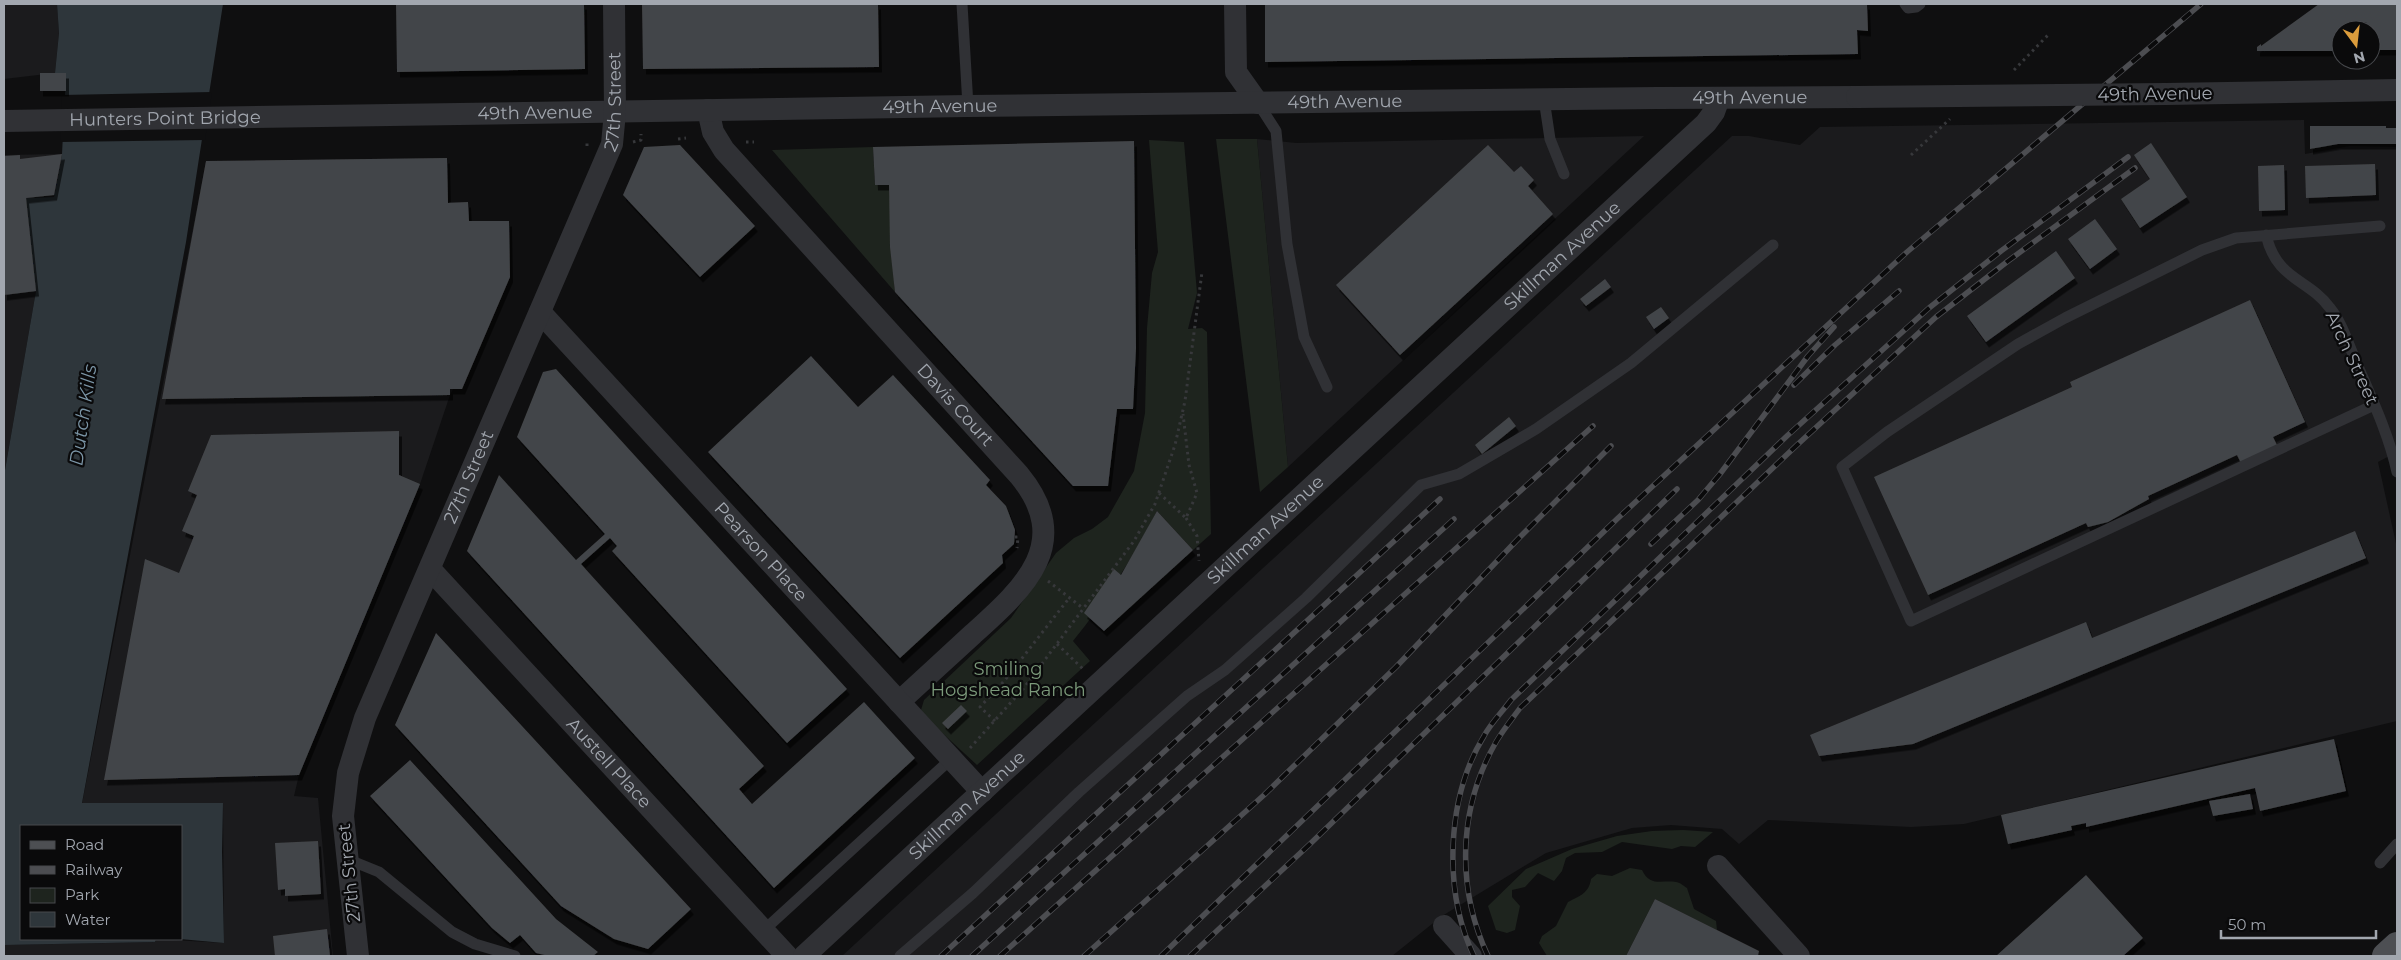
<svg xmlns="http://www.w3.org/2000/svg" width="2401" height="960" viewBox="0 0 2401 960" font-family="Montserrat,sans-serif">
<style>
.built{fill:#1b1b1d}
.green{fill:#1e241e}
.water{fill:#2e363b}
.pier{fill:#0f0f10}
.building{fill:#434548;filter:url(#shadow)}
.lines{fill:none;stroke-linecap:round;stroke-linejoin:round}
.path{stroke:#37383b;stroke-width:3;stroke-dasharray:2.5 4;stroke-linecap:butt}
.lane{stroke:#303135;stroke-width:11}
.street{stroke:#303135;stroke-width:22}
.primary{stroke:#4d4f53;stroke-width:28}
.rail-casing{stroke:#4c4d51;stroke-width:5.5}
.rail{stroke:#0a0a0b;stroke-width:4;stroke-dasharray:11;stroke-linecap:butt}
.street-bridge{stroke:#303135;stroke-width:22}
.labels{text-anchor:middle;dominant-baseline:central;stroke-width:4.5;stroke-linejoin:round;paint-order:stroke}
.street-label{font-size:18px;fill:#a2a7af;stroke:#0a0a0b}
.park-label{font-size:18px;fill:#7b997a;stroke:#0a0a0b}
.water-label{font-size:19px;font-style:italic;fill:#7c96a7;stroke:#0a0a0b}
</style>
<defs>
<filter id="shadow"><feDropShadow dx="3" dy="5.5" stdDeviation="0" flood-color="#0009"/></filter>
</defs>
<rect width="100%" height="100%" fill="#0f0f10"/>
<path class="built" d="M 4,4 L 57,4 L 59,33 L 55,73 L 4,79 Z
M 2304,120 L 2305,154 L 2350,146 L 2397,147 L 2397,452 L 2378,462 L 2397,548 L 2397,721 L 1964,824 L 1911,827 L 1768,820 L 1739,844 L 1722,829 L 1671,825 L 1632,828 L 1546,853 L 1442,916 L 1392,956 L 842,956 L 1732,136 L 1749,136 L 1800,145 L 1820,127 Z
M 1644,136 L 1288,467 L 1257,139 L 1296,143 Z
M 62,154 L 54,197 L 26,198 L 36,291 L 4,476 L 4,155 Z
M 447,158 L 448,202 L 468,202 L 469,221 L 509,221 L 510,277 L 450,395 L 420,484 L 299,775 L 294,796 L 318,798 L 333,956 L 4,956 L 4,945 L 155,942 L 156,939 L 224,943 L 223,803 L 82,804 L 206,161 Z"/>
<path class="green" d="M 1216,139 L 1257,139 L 1288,467 L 1260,492 Z
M 1149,140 L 1184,142 L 1197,293 L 1188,329 L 1202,328 L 1207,332 L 1211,534 L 1193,550 L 1157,511 C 1133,557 1106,601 1073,641 L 1090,661 L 977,765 L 926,718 L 921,710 L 924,700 L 1011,618 L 1056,553 L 1074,538 L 1092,529 L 1108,517 L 1134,471 L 1145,413 L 1147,328 L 1152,273 L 1158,252 Z
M 873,147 L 875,185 L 889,185 L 895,292 L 772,150 Z
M 1683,830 L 1713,832 L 1695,847 L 1681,846 L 1672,849 L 1622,842 L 1602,852 L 1575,853 L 1566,858 L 1562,871 L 1554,881 L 1538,873 L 1525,887 L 1512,890 L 1512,897 L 1520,906 L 1515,930 L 1507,933 L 1496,930 L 1488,906 L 1526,869 L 1572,849 L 1617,836 L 1652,831 Z
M 1630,868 L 1642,870 C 1650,887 1661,880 1676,882 C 1679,882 1684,886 1687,888 L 1694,909 L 1716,921 L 1717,930 L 1655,899 L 1626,956 L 1547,956 L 1539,943 L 1542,936 L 1556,926 L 1568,902 C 1580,896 1589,893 1591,879 L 1597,874 L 1612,876 Z"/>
<path class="water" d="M 57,4 L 223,4 L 186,242 L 82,803 L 223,803 L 222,852 L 224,943 L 180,939 L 181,826 L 21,826 L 21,939 L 156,939 L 155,942 L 4,945 L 4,476 L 36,291 L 26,198 L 54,197 L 62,154 L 66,74 L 55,73 L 59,33 Z"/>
<path class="pier" d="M 212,92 L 205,140 L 60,142 L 62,95 Z"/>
<path class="building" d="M 396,4 L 584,4 L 585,69 L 397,72 Z
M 642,4 L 878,4 L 879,67 L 643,69 Z
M 1265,4 L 1867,4 L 1868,31 L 1857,30 L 1858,54 L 1265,62 Z
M 2319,4 L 2397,4 L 2397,50 L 2371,50 L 2371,30 L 2341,30 L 2341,51 L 2257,51 L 2257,47 L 2261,44 L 2261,46 Z
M 40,73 L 66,73 L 66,91 L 40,91 Z
M 2310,126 L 2386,126 L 2386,128 L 2397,128 L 2397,144 L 2338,144 L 2310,149 Z
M 1134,141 L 1136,348 L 1133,409 L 1117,409 L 1108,486 L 1073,486 L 895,292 L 890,247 L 889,185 L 875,185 L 873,147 Z
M 2151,143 L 2187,197 L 2140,228 L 2121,199 L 2150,179 L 2134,155 Z
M 680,145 L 755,226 L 700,277 L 623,195 L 644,147 Z
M 1488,145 L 1514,172 L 1521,166 L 1534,180 L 1528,186 L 1553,214 L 1400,355 L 1336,285 Z
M 62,154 L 54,195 L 26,198 L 36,291 L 4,295 L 4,156 L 20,155 L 20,159 Z
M 447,158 L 448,203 L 468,202 L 469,221 L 509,221 L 510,277 L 462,389 L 450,389 L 450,395 L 162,399 L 206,161 Z
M 2375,164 L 2376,195 L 2306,198 L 2305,166 Z
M 2284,165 L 2285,210 L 2259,211 L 2258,166 Z
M 2095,219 L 2117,249 L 2090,269 L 2068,239 Z
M 2056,251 L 2075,278 L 1986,342 L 1967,316 Z
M 1605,279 L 1611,287 L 1586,306 L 1580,299 Z
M 2250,300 L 2305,422 L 2273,437 L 2278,447 L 2241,463 L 2237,455 L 2148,496 L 2149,499 L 2108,522 L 2088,527 L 2086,523 L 1928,595 L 1874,477 L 2072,387 L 2070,382 Z
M 1661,307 L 1669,318 L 1654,329 L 1646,317 Z
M 811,356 L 858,407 L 893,375 L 990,480 L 986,485 L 1006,506 L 1015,530 L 1014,544 L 1002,555 L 1003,563 L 900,658 L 708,452 Z
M 556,369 L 847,689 L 787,743 L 612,551 L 617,546 L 610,538 L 581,564 L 764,766 L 739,789 L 752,804 L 864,702 L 915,758 L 774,888 L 467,551 L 499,475 L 576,560 L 605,534 L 517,437 L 543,372 Z
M 1509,417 L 1516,426 L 1482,454 L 1475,445 Z
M 399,431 L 399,475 L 420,484 L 299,775 L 104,780 L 145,559 L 179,573 L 194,536 L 182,531 L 197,495 L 188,491 L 211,435 Z
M 1157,511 L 1193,550 L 1104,631 L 1084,613 L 1114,569 L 1121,575 Z
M 2355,531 L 2366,558 L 1913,744 L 1819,756 L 1810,735 L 2086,622 L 2092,638 Z
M 436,633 L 691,909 L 648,949 L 614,939 L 561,906 L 395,725 Z
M 961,705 L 967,711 L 948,729 L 942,723 Z
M 2334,739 L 2346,791 L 2260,811 L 2255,788 L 2086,827 L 2086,823 L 2071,826 L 2072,830 L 2008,844 L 2001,815 Z
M 410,760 L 556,919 L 598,952 L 593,956 L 549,956 L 536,953 L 520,935 L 510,943 L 492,928 L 370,796 Z
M 2250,794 L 2253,809 L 2213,816 L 2209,801 Z
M 318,841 L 321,894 L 285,896 L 285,889 L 278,890 L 275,843 Z
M 2086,875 L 2143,938 L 2123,956 L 1996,956 Z
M 1655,899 L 1759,951 L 1758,956 L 1626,956 Z
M 327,929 L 330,956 L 275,956 L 273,936 Z"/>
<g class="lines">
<path class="path" d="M 2014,70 L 2049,34
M 678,139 L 686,138
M 633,142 L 641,140 L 641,134
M 746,142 L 754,142
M 587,146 L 587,140
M 1911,155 L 1950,119
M 1159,493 L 1186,518 L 1197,493 L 1189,465 L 1183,414
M 1186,518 L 1197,536 L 1199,561
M 1015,537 L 1018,537 L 1017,548
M 1048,581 L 1084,609
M 1057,644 L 1083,669
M 995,721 L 980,707 L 1005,680 L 1070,597
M 970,748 L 1023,689 L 1134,541 L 1155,504 L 1175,445 L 1185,401 L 1202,272"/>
<path class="lane" d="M 962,4 L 968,106
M 1905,4 L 1908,8 L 1916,7 L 1920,4
M 1544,99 L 1550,139 L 1564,174
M 1258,103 L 1276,131 L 1287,244 L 1304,337 L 1327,387
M 2266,235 C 2277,281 2308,278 2330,308 C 2343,324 2349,346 2357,364 C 2372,399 2389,435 2397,472
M 2374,405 L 1911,621 L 1842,467 L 1887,432 L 2018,344 L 2065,318 L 2202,250 L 2236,238 L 2380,226
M 347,859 L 379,872 L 452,932 L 475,944 L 515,956
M 2380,863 L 2397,844
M 763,931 L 951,759
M 900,956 L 973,893 L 1079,792 L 1187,696 L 1225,670 L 1306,598 L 1421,485 L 1459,474 L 1536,429 L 1631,363 L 1773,245"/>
<g class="street">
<path d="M 1235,4 L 1236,72 L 1258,103"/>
<path d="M 2166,94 L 2397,90"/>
<path id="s1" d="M 708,110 L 713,132 L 724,150 L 1019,475 C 1075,543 1024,588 973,634 C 948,657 924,679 899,702"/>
<path id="s2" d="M 4,121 L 968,106 L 1657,98 L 1857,97"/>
<path id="s3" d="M 540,312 L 982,792"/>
<path id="s4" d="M 430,569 L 787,956"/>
<path d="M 1718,866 L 1799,956"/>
<path d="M 1444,926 L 1471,956"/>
<path id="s5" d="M 358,956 L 343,816 L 348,773 L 365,718 L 612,144 L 615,112 L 614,4"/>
<path id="s6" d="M 804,956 L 1706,123 L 1714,112 L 1719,98"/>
</g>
<path class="primary" d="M 2386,956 L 2397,946"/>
<g class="rail-casing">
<path id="rail" d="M 1794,385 L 1835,345 L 1899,291
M 1651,544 L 1698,500 L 1720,474 L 1808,356 L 1834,327
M 941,956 L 1440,499
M 972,956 L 1454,519
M 1000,956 L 1593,426
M 1084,956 L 1264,795 L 1333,728 L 1396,667 L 1519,538 L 1611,446
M 1161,956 L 1617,519 L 1907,252 L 2201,4
M 1190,956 L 1310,844 L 1677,489
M 1474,956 C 1443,892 1446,798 1484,736 C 1491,723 1502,712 1511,700 L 1788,435 L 1929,308 L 2001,251 L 2128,157
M 1488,956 C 1456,888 1458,808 1496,742 C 1503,730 1512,719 1520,708 L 1797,445 L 1936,317 L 2008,261 L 2135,168"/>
</g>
<use href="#rail" class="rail"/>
<path class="street-bridge" d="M 1857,97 L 2166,94"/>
</g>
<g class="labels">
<g class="street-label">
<text transform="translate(2155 94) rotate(-1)">49th Avenue</text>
<text stroke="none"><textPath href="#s2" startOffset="1746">49th Avenue</textPath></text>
<text stroke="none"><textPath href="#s5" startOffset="909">27th Street</textPath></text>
<text stroke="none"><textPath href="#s2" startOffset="1341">49th Avenue</textPath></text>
<text stroke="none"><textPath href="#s2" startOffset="936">49th Avenue</textPath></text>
<text stroke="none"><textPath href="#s2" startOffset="531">49th Avenue</textPath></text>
<text stroke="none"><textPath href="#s2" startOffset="161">Hunters Point Bridge</textPath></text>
<text stroke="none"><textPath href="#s6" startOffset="1032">Skillman Avenue</textPath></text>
<text transform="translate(2352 358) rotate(65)">Arch Street</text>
<text stroke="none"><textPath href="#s1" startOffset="388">Davis Court</textPath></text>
<text stroke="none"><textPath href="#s5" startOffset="504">27th Street</textPath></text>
<text stroke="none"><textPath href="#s6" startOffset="628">Skillman Avenue</textPath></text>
<text stroke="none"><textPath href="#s3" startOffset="326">Pearson Place</textPath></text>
<text stroke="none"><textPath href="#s4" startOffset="264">Austell Place</textPath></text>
<text stroke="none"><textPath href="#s6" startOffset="222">Skillman Avenue</textPath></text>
<text transform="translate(349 873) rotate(-96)">27th Street</text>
</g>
<g class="park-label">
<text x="1008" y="669">Smiling<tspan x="1008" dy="21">Hogshead Ranch</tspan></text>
</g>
<g class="water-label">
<text transform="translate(83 415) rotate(-82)">Dutch Kills</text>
</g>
</g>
<rect width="2401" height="960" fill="none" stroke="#a2a7af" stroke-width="10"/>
<rect x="20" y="825" width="162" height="115" fill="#0a0a0b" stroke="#47494d"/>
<rect x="30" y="841" width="25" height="8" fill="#4d4f53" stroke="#47494d"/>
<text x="65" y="850" font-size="15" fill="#a2a7af">Road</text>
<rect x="30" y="866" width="25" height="8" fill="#4c4d51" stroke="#47494d"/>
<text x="65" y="875" font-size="15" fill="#a2a7af">Railway</text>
<rect x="30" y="888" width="25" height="15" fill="#1e241e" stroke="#47494d"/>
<text x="65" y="900" font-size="15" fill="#a2a7af">Park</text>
<rect x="30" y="912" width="25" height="15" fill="#2e363b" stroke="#47494d"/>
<text x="65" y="925" font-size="15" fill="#a2a7af">Water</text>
<g transform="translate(2356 45) rotate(165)"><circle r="24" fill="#0a0a0b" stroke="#47494d"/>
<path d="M0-4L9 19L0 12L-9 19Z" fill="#db9c3c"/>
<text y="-8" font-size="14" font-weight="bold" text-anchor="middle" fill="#a2a7af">N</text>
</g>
<path d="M2221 930v8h155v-8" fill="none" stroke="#a2a7af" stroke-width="2.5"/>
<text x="2228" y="930" font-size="15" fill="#a2a7af" stroke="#0a0a0b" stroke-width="4" paint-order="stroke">50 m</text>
</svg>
